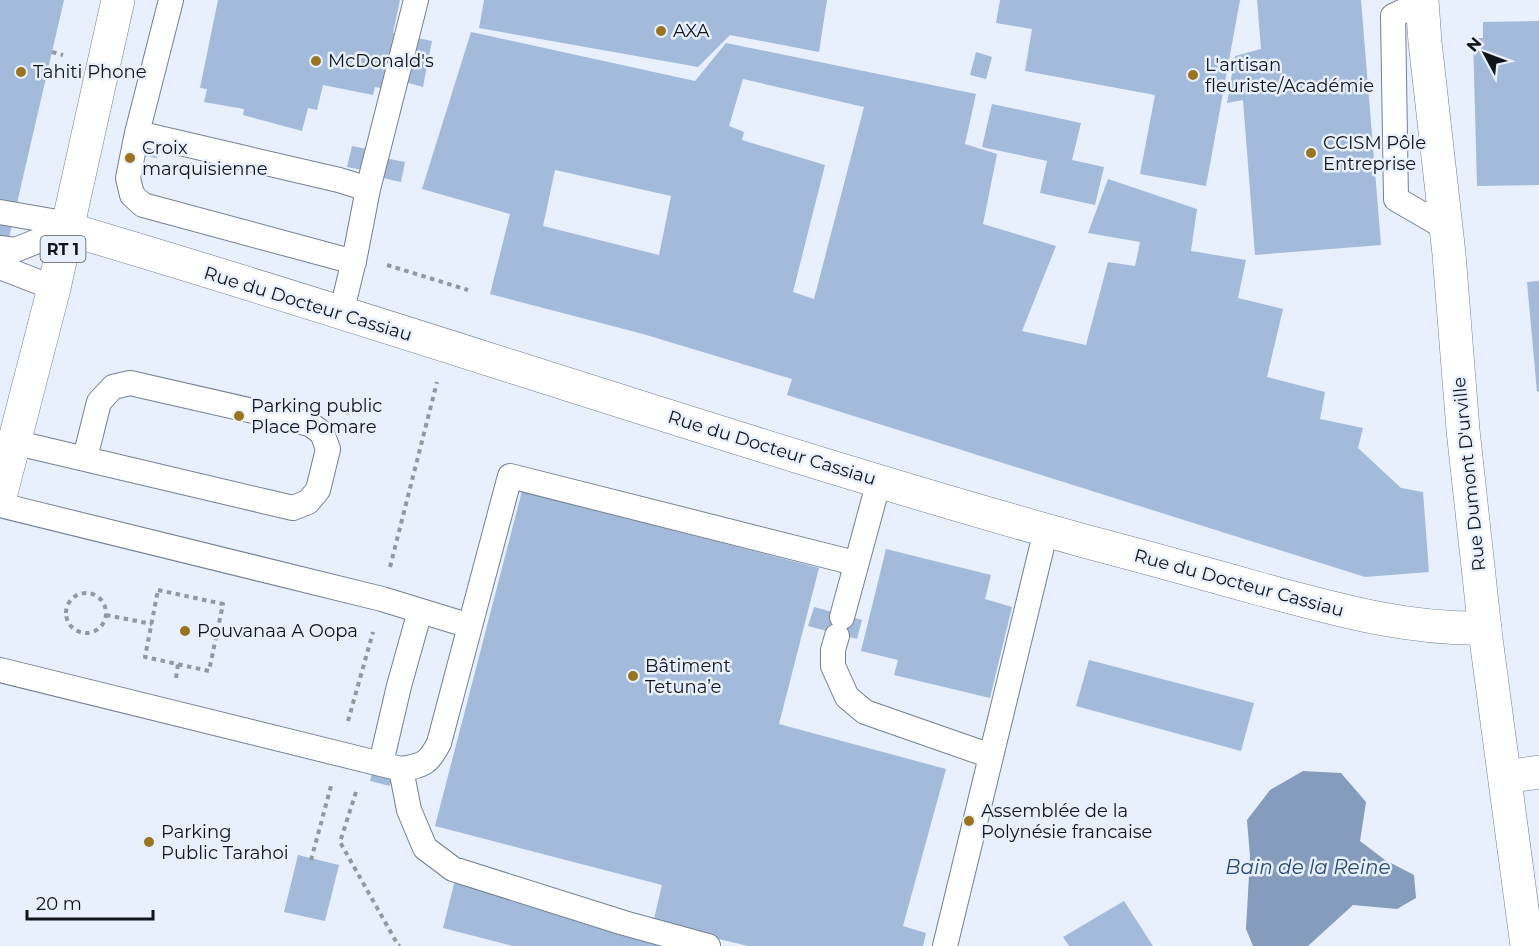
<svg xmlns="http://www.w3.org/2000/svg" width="1539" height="946" viewBox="0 0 1539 946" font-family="Montserrat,sans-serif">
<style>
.water{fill:#859cbc}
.building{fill:#a3badb;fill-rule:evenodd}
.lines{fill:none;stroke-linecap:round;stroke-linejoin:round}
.service-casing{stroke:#738092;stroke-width:26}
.minor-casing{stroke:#738092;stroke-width:34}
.primary-casing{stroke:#738092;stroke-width:34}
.path{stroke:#9098a1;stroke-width:4;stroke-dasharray:4.5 4.5;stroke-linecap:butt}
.service{stroke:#fff;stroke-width:24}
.minor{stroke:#fff;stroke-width:33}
.primary{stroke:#fff;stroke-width:33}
.poi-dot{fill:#9b7421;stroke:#e7f0fc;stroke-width:2}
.labels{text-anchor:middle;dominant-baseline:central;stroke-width:5;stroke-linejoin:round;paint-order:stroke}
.shield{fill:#e7f0fc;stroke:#50575e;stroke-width:1.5}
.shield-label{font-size:16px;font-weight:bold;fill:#10151b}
.poi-label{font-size:18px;fill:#10151b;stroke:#e7f0fc;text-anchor:start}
.street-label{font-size:18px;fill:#10151b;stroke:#e7f0fc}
.water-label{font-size:20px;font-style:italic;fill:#294975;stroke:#e7f0fc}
</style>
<rect width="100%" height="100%" fill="#e7f0fc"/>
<path class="water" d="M 1303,771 L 1341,773 L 1366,802 L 1360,841 L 1385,860 L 1414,875 L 1416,898 L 1397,909 L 1353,905 L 1308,946 L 1253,946 L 1246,929 L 1250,857 L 1247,820 L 1270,790 Z"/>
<path class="building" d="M 0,0 L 64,0 L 8,242 L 0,240 Z
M 218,0 L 400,0 L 393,33 L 432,41 L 423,87 L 401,81 L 399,92 L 375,87 L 373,95 L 323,85 L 317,110 L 308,108 L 302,131 L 243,115 L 244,109 L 204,102 L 207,89 L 200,88 Z
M 484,0 L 827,0 L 819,52 L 730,35 L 698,67 L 479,28 Z
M 1000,0 L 1240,0 L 1206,186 L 1140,174 L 1155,95 L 1025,71 L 1032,29 L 996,23 Z
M 1257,0 L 1361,0 L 1381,245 L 1255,255 L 1243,100 L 1227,103 L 1235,56 L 1261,49 Z
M 1539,21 L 1539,185 L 1477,186 L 1473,38 L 1483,38 L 1483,22 Z
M 471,32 L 695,81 L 726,43 L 976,94 L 965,144 L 997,154 L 983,224 L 1056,246 L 1022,331 L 1086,345 L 1108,262 L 1135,266 L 1140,242 L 1088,233 L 1108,179 L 1197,209 L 1191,251 L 1246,260 L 1238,298 L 1283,309 L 1267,377 L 1325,392 L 1320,419 L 1363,428 L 1358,448 L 1401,488 L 1423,492 L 1429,572 L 1365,577 L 787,395 L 792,379 L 643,334 L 490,294 L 510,214 L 422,189 ZM 743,79 L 864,107 L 814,299 L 793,292 L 825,165 L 742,140 L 744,132 L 729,126 ZM 555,170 L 671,196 L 659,255 L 543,226 Z
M 976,52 L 992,57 L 986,79 L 970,75 Z
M 992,104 L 1081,123 L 1072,160 L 1104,167 L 1095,205 L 1040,193 L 1047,161 L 982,147 Z
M 149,134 L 161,136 L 157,158 L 144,156 Z
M 352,146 L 367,149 L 362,170 L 347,167 Z
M 374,156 L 405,162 L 401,182 L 369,175 Z
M 1539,281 L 1539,391 L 1537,392 L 1527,282 Z
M 522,491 L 819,568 L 779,724 L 946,769 L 903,926 L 926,933 L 923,946 L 748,946 L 653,923 L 662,885 L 435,826 Z
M 886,549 L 991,575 L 985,599 L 1012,607 L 990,698 L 894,675 L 898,660 L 861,651 Z
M 814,607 L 862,620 L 857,639 L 808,626 Z
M 1089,660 L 1254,703 L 1241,751 L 1076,706 Z
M 375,761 L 396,766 L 390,786 L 370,781 Z
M 298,855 L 339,865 L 325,921 L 284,912 Z
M 456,876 L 679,946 L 513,946 L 443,928 Z
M 1124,901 L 1153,946 L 1069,946 L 1063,937 Z"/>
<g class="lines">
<g class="service-casing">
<path id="service" d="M 171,0 L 137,133 L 339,180 L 368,189
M 1422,2 L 1393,16 L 1396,199 L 1446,228
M 137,133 L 128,178 L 132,195 L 143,205 L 354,262
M 0,212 L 69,224
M 0,248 L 15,250 L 68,229
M 0,267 L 54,288
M 341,314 L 355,256 L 368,189 L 416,0
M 13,442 L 293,508 L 308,502 L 318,490 L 328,449 L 322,433 L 310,424 L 130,383 L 113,387 L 99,402 L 85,458
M 0,505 L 382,599 L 470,626 L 510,476 L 855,563
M 842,617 L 879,481
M 837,636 L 833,650 L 833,666 L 847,697 L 865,712 L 991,756
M 0,670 L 401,769 L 409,810 L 425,848 L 453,869 L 624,923 L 708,946
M 381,763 L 399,686 L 420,611
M 401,769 C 423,766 429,763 439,743 L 470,626
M 945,946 L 1046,530"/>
</g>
<g class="minor-casing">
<path id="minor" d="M 68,229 C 409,329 745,447 1088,542 C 1145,557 1203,573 1260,589 C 1335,609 1406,630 1485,628
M 1505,777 L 1539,772"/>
</g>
<g class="primary-casing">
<path id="primary" d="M 1422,0 L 1425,42 L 1449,254 L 1463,430 L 1485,631 L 1527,946
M 0,497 L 54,288 L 118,0"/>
</g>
<path class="path" d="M 52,52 L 63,55
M 387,265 L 468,290
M 390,567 L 437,382
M 158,590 L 223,604 L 209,671 L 145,657 Z
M66 613a20 20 0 1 1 40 0a20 20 0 1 1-40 0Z
M 106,615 L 152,624
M 176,678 L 178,664
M 348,721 L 373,632
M 356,792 L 340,842 L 398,945 L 400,946
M 311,860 L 331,786"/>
<use href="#service" class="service"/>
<use href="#minor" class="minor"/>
<use href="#primary" class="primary"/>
</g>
<g class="poi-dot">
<circle cx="661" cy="31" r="6"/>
<circle cx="316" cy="61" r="6"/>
<circle cx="21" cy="72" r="6"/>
<circle cx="1193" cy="75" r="6"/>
<circle cx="1311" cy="153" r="6"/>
<circle cx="130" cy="158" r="6"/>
<circle cx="239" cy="416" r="6"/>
<circle cx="185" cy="631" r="6"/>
<circle cx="633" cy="676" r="6"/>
<circle cx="969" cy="821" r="6"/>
<circle cx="149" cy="842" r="6"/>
</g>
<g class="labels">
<rect class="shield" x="40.5" y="236" width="45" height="26" rx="4.5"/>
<g class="shield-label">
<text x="63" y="249">RT 1</text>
</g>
<g class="poi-label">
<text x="673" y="31">AXA</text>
<text x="328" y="61">McDonald's</text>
<text x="1205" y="65">L'artisan<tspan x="1205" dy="21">fleuriste/Académie</tspan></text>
<text x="33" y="72">Tahiti Phone</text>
<text x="1323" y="143">CCISM Pôle<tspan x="1323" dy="21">Entreprise</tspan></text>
<text x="142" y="148">Croix<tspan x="142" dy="21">marquisienne</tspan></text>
<text x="251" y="406">Parking public<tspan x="251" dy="21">Place Pomare</tspan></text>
<text x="197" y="631">Pouvanaa A Oopa</text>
<text x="645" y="666">Bâtiment<tspan x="645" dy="21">Tetuna’e</tspan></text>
<text x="981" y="811">Assemblée de la<tspan x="981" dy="21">Polynésie francaise</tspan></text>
<text x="161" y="832">Parking<tspan x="161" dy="21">Public Tarahoi</tspan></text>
</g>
<g class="street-label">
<text transform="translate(308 304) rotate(17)">Rue du Docteur Cassiau</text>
<text transform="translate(772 448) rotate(17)">Rue du Docteur Cassiau</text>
<text transform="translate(1469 474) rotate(-96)">Rue Dumont D'urville</text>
<text transform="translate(1239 583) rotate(15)">Rue du Docteur Cassiau</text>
</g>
<g class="water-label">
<text x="1308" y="867">Bain de la Reine</text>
</g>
</g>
<g transform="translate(1485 54) rotate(311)" stroke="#e7f0fc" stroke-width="4.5" paint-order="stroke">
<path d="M0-4.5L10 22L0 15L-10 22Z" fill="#10151b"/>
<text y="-9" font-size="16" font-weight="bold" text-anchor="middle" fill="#10151b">N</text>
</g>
<path d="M27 910v9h126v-9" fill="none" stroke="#10151b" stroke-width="3"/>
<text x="36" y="910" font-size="18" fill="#10151b" stroke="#e7f0fc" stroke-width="4.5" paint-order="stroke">20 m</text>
</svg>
